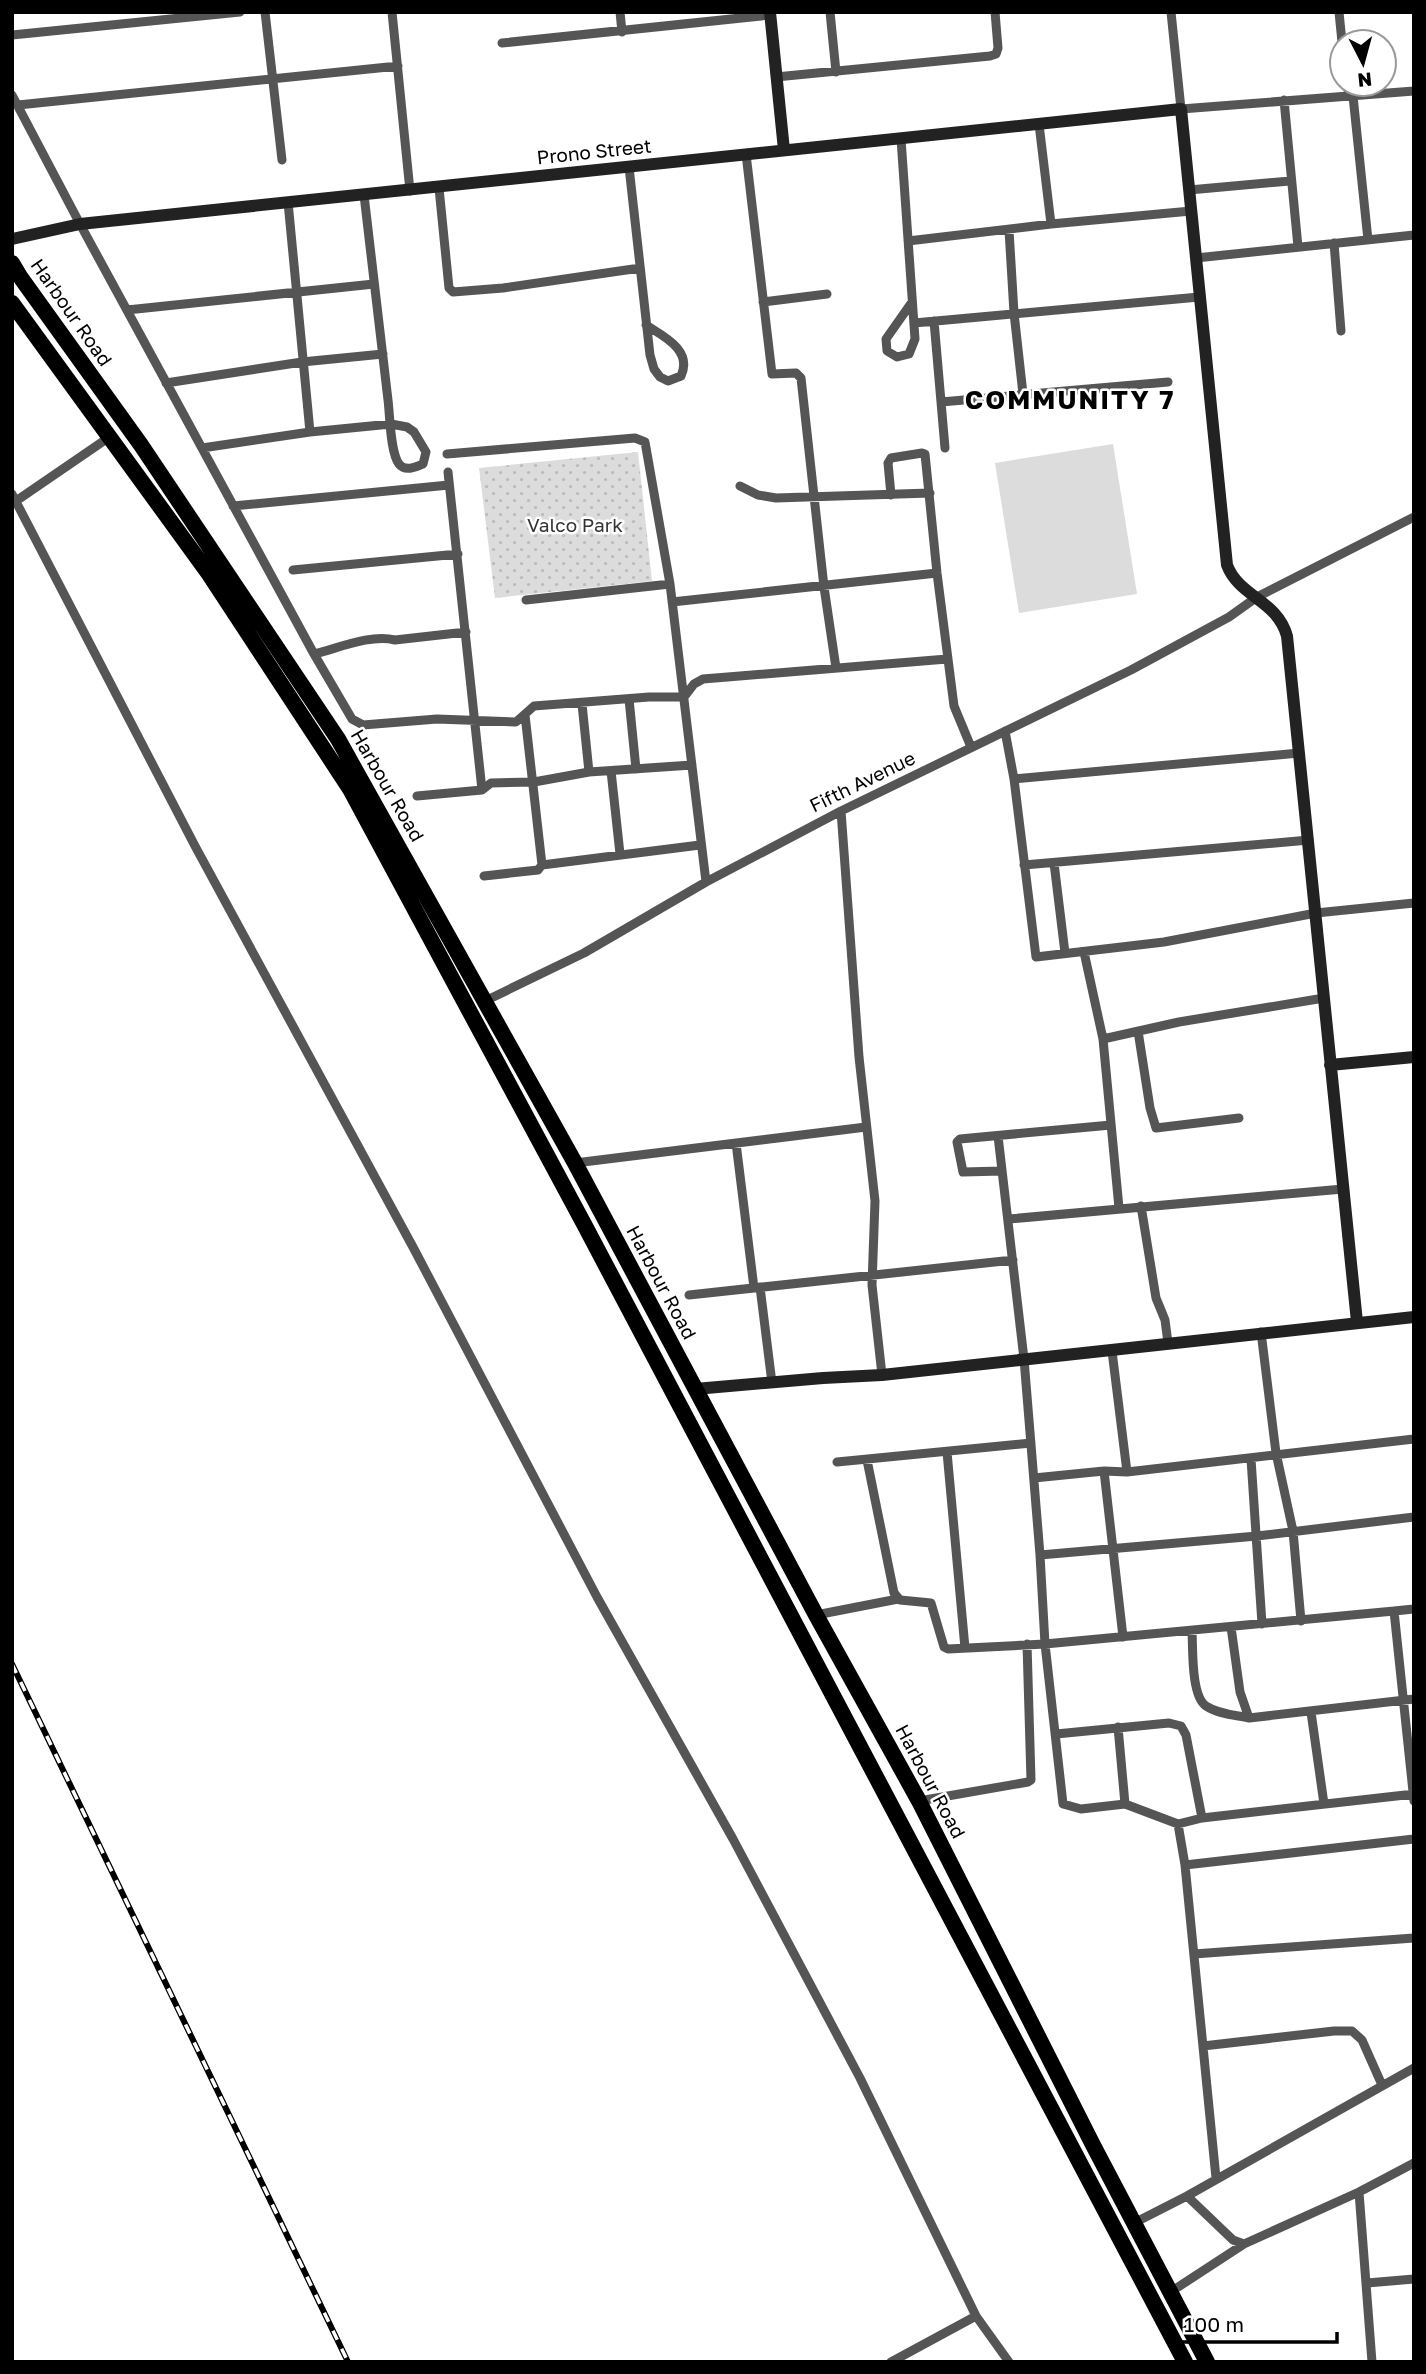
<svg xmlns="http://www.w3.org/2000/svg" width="1426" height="2374" viewBox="0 0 1426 2374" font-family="'Golos Text',sans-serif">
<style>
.green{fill:#dcdcdc}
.park{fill:url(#park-dots)}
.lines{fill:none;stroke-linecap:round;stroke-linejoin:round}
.street{stroke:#555;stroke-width:9}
.secondary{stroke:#222;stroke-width:12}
.highway{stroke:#000;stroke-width:16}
.rail-casing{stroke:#000;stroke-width:6}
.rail{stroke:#fff;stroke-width:3.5;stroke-dasharray:10;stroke-linecap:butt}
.labels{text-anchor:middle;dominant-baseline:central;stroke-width:5;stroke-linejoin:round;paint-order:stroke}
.street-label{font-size:19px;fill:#000;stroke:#fff}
.park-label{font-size:19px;fill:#333;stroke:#fff}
.district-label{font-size:26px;font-weight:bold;letter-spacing:2px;fill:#000;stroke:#fff}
</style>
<defs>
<pattern id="park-dots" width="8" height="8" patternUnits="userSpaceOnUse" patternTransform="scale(1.75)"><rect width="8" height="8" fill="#dcdcdc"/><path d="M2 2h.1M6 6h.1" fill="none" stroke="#bbb" stroke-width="1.8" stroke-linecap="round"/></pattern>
</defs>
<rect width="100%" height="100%" fill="#fff"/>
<path class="green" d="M 1113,444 L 1137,594 L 1019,613 L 995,463 Z"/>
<path class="park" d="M 638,452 L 652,581 L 495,598 L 479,468 Z"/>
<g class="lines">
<path class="street" d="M 265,12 L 282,160
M 392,12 L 410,191
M 620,12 L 622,32
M 830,12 L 836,72
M 1171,12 L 1181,109 L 1414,91
M 1339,12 L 1342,42
M 12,35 L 240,12
M 502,43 L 770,15
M 776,77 L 990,56 L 996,54 L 998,48 L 995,12
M 1347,84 L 1349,96
M 12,95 L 80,224 L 314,654 C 339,648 370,634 395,640 L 466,632
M 1353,96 L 1368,240
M 1284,100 L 1298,247
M 18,105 L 398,66
M 1039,124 L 1051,224
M 901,139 L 915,339 L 909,354 L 897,357 L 887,351 L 886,339 L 912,302
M 746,154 L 772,374 L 796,373 L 801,378 L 824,587 L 836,668
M 629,167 L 650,355 L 654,369 L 660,377 L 668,381 L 681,376 C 693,350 663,336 646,325
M 439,188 L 449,288 L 453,292 L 503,288 L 640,268
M 1189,190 L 1290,181
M 288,202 L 310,432
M 1009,230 L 1014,313 L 1023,394
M 908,241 L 1051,224 L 1191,211
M 1334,243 L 1341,331
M 1196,258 L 1414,235
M 763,302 L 827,294
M 127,310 L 374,284
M 934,321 L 945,448
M 914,323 L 1199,297
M 166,383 L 302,362 L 383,354
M 941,402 L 1168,382
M 202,448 L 310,432 L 391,424 L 407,427 L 414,432 L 426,452 L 423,464 C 416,467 405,472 399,464 C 390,452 390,415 388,400 C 380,331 372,263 364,195
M 447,454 L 635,438 L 645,442 L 670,584 L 706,882
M 448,472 L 482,790
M 740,486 L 758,495 L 776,498 L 930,493
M 12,494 L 195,846 L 414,1249 L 597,1597 L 733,1839 L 860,2078 L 976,2316 L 1009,2362
M 891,495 L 888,463 L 891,458 L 922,453 L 925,454 L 937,573 L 954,706 L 971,747
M 16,501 L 108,438
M 233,506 L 449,485
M 293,570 L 458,554
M 526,600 L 670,584
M 672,602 L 937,573
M 314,654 L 352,719 L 363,725 L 437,719 L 516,722 L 534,706 L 649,697 L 684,697 L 694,684 L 703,679 L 947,659
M 629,699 L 636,769
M 582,704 L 589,772
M 525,715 L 542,865
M 1005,731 L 1014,779 L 1036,957 L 1164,942 L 1316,913 L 1414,903
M 611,771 L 620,854
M 1014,779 L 1299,753
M 417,796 L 482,790 L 491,783 L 534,782 L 589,772 L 692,765
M 841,811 L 859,1057 L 875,1201 L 872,1285 L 882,1375
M 1054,863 L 1065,953
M 1024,865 L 1309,840
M 484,876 L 538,870 L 542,865 L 700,845
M 1084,952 L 1103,1039 L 1119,1208
M 485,1001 L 584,953 L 706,882 L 841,811 L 1131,670 L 1229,617 L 1257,597 L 1414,517
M 1138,1031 L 1150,1108 L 1156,1128 L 1239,1118
M 1103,1039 L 1179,1022 L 1324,998
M 998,1136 L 1024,1359 L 1040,1555 L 1045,1644 L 1394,1611 L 1414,1801
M 736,1143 L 754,1288
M 575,1163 L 866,1127
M 1002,1171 L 963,1172 L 957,1142 L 960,1139 L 1111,1125
M 1141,1206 L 1156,1298 L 1165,1320 L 1168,1343
M 1009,1219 L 1343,1189
M 760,1287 L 772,1383
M 689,1295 L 1013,1260
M 1261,1332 L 1276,1453 L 1293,1531 L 1301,1621
M 1112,1351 L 1127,1472
M 947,1452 L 965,1648
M 1251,1459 L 1262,1624
M 867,1460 L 894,1593 L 900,1600 L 931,1603 L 944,1647 L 948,1649 L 1045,1644 L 1063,1804 L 1081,1809 L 1125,1804 L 1178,1824 L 1202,1818 L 1414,1794
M 837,1462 L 1031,1443
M 1104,1471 L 1123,1637
M 1034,1478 L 1104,1471 L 1127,1472 L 1414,1439
M 1040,1555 L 1257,1536 L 1414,1517
M 1394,1611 L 1414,1609
M 816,1615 L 898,1599
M 1192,1631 C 1193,1649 1191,1696 1206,1706 C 1218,1714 1235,1715 1249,1718 L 1240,1692 L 1231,1627
M 1311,1712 L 1324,1804
M 1249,1718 L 1414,1699
M 1118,1727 L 1125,1804
M 1056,1734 L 1169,1723 L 1181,1726 L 1186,1735 L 1202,1818
M 919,1801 L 1028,1782 L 1031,1780 L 1027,1644
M 1178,1824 L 1185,1865 L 1216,2178
M 1185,1865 L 1414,1839
M 1194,1954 L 1414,1938
M 1203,2046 L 1334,2031 L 1352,2031 L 1362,2040 L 1382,2085
M 1359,2192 L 1372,2362
M 1187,2196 L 1233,2240 L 1244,2244 L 1359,2192 L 1414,2163
M 1134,2223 L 1187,2196 L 1414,2068
M 1367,2283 L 1414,2279
M 1172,2291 L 1244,2244
M 891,2362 L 976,2316"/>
<path class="secondary" d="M 770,12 L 784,150
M 12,239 L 80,224 L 1181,109 L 1227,565 C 1239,597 1277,600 1287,636 L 1357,1322
M 1330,1065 L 1414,1057
M 695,1389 L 823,1378 L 882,1375 L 1414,1317"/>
<path class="highway" d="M 12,263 L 21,278 L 141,445 L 338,739 L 575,1163 L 816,1615 L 919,1801 L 1093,2145 L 1207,2362
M 12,303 L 209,574 L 350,789 L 584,1224 L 1185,2362"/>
<g class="rail-casing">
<path id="rail" d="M 12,1664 L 348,2362"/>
</g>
<use href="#rail" class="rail"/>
</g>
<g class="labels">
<g class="street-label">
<text transform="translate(594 151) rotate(-6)">Prono Street</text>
<text transform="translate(72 312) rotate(55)">Harbour Road</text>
<text transform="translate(862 781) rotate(-26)">Fifth Avenue</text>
<text transform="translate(388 785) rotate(60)">Harbour Road</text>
<text transform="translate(662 1282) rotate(62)">Harbour Road</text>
<text transform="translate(931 1781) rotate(62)">Harbour Road</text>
</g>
<g class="park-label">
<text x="575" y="524">Valco Park</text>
</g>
<g class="district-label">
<text x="1070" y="399">COMMUNITY 7</text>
</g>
</g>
<rect width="1426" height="2374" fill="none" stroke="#000000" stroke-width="28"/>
<g transform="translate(1363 63) rotate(174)"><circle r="33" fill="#ffffff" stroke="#999999" stroke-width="2"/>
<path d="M0-5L12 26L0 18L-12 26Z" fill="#000000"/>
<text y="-10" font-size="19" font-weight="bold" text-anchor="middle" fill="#000000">N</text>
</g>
<path d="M1174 2332v10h163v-10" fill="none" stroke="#000000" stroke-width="3.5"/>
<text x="1184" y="2332" font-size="21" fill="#000000" stroke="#ffffff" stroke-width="5" paint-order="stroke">100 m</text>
</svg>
